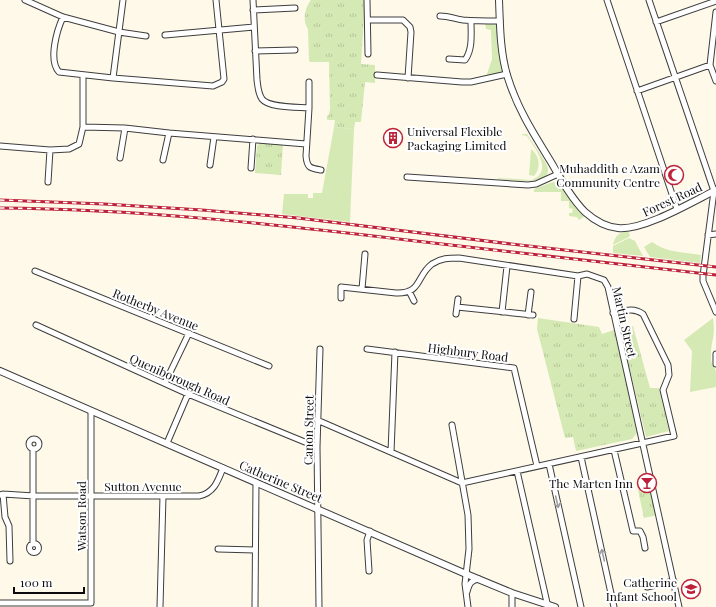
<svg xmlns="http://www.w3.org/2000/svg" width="716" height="607" viewBox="0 0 716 607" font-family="'Playfair Display',serif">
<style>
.grass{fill:#d5e9b4}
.park{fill:url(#park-tufts)}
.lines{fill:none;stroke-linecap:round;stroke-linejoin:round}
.minor-casing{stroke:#3e3e3e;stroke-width:7}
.tertiary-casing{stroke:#3e3e3e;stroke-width:8}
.minor{stroke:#fff;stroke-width:5}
.tertiary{stroke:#fff;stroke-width:6}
.rail-casing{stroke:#bd2238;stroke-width:3}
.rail{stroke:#fff;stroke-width:1.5;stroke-dasharray:4.5;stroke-linecap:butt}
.oneway{stroke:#9d9d9d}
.labels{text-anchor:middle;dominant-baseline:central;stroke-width:4;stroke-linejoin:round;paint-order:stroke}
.poi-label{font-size:12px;fill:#0b0b0b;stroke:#fff;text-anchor:end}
.street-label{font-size:12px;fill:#0b0b0b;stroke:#fff}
</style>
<defs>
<pattern id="park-tufts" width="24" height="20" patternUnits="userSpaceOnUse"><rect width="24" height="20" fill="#d5e9b4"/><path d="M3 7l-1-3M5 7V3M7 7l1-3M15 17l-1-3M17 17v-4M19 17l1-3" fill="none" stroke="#b6c699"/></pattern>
</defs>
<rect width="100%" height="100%" fill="#fff9ea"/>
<path class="grass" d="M 500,21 L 507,74 L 487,79 L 487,74 L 492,59 L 491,30 L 486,29 L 485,22 Z
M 334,127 L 354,129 L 350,222 L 282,214 L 284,194 L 308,194 L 308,198 L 313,198 L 313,193 L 322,193 Z
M 522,134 L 527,134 C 531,141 548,163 548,169 C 550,186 508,180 498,179 L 498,178 L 531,180 C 555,172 534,147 527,136 L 522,135 Z
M 531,149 C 539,155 542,167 534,176 L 529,175 Z
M 553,182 L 559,183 L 574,205 L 584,217 L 579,220 L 577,217 L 569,216 L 569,213 L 572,213 L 573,209 L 569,208 L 569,201 L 561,201 L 561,192 L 534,192 L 534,189 Z
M 628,231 L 630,235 L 629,237 L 613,245 C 615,235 619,233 628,231 Z
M 629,238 L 635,241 L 643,256 L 613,253 L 613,246 Z
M 652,242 C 667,253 684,252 701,255 L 700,263 L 650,257 L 644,247 Z
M 713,318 C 716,338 710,342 711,359 C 711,364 714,366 716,371 C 716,374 716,382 716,387 L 690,392 L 692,351 L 684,340 Z"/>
<path class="park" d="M 311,0 L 365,0 L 361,64 L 375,65 L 375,83 L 365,82 L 361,122 L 355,122 L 354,129 L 334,127 L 335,120 L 327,120 L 327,116 L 329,115 L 330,109 L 329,62 L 310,62 L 309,61 L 308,29 C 302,21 305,7 311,0 Z
M 262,141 L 283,143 L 281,175 L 255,173 L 257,146 Z
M 538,318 L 599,327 L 602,334 L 614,330 L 638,432 L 632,439 L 576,451 L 573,437 L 565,438 L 537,329 Z
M 633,326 L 650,388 L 659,388 L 669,431 L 646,437 L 620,328 Z
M 638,490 L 652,490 L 658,515 L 644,518 Z"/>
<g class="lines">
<g class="minor-casing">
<path id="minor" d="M 25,0 L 63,17 L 119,32 L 146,36
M 253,0 L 257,80 C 258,87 258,93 262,99 C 269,108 297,107 309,108 L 309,82
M 367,0 L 368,54
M 607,0 L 677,209
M 649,0 L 714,191 L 703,276 L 703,281 L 716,312
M 253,10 L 295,8
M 716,12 L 710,65 L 716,81
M 440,16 C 449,16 455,19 463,20 C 475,21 487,21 500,21
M 63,17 C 57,30 48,60 59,72 L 113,78 L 213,86 L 222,82 L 224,79 L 216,0
M 368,20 L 403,20 L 410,27 L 411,32 L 408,78
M 656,22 L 716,1
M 165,35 L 254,27
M 255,51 L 295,50
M 449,59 L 465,60 C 473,49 471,34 471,21
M 377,75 L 462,82 L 471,82 L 507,74
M 113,78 L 123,0
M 637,91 L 710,65
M 309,108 L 306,156 C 307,168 310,168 321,170
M 83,127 L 125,128 L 169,133 L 306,144
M 0,146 L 50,150 L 69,149 L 79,144 L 83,127 L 83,75
M 120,158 L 125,128
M 163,160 L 169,133
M 210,165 L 214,137
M 251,168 L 253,139
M 407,177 L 528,185 L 536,184 L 558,174
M 48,182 L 50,150
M 708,235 L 716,234
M 35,271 L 269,366
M 362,289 L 365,254
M 409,291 L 414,301
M 341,298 L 341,287 L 396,293 C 422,294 416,276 432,264 C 441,258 449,258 459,258 L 578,276 L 587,274 L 604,280 L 608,287 L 679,607
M 457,307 L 533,315
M 502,312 L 507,266
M 456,314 L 458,299
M 528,315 L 531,292
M 574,319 L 578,276
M 36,325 L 188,394 L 317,447
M 367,349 L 514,368 L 537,466
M 716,354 L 716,364
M 165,383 L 189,333
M 317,420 L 462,483
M 452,425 L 468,515 L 469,549 L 465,584 L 468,607
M29 444a5 5 0 1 1 10 0a5 5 0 1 1-10 0Z
M 167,443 L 188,394
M 33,449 L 33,544
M 614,450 L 633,531 L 640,531 L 643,537 L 645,548
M 391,452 L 395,352
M 581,457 L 614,607
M 549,464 L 581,607
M 517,471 L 548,607
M 462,483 L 674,436 L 663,390 L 669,375 L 668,365 L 643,314 C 633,307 624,311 613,313
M 3,494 L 5,517 L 9,526 L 10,561
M 0,495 L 3,494 L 34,496 L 199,496 C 214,493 218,481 223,468
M29.5 548a4.5 4.5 0 1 1 9 0a4.5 4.5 0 1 1-9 0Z
M 218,549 L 255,550
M 369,571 L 367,540 L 370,531
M 647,587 L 674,581
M 467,592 C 469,584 471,580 479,579
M 512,593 L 512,607
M 0,603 L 91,603 L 91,411
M 160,607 L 163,496
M 255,607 L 256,482
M 319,607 L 317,447 L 320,349"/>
</g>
<g class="tertiary-casing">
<path id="tertiary" d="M 499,0 C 500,25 500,51 507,75 C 517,108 533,133 551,162 C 561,179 571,198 585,212 C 594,220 606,227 618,228 C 643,231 692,202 716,190
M 0,371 L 466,574 L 512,593 L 555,607"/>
</g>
<use href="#minor" class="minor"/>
<use href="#tertiary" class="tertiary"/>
<g class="rail-casing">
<path id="rail" d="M 0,200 L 104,204 L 202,210 L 298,218 L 511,244 L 716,267
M 0,208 C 136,209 272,224 407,240 C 510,252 613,264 716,275"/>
</g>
<use href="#rail" class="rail"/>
</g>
<defs><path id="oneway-shaft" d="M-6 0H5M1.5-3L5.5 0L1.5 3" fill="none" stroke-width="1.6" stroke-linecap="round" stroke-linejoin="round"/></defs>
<g class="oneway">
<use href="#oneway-shaft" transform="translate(557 502) rotate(77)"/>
<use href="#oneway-shaft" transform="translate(603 555) rotate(-103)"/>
</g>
<defs>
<g id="building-ring" transform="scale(1)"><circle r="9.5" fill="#fff" stroke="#bd2238" stroke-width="1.5"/><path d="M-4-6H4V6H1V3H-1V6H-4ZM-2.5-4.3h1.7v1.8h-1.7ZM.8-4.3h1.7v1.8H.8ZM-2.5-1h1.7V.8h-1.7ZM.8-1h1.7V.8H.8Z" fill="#bd2238"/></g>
<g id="mosque-ring" transform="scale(1)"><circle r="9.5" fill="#fff" stroke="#bd2238" stroke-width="1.5"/><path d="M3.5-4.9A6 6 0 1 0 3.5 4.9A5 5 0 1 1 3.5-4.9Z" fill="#bd2238"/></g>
<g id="bar-ring" transform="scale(1)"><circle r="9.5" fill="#fff" stroke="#bd2238" stroke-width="1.5"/><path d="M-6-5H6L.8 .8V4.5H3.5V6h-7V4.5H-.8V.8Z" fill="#bd2238"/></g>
<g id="school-ring" transform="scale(1)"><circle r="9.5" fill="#fff" stroke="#bd2238" stroke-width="1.5"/><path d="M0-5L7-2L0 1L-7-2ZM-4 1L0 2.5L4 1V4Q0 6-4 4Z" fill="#bd2238"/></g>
</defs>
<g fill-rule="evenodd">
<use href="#building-ring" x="393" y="138"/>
<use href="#mosque-ring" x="674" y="175"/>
<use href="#bar-ring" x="647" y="483"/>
<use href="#school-ring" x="691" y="589"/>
</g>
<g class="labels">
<g class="poi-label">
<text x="407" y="131" text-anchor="start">Universal Flexible<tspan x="407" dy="14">Packaging Limited</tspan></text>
<text x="660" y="168">Muhaddith e Azam<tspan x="660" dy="14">Community Centre</tspan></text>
<text x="633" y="483">The Marten Inn</text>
<text x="677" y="582">Catherine<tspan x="677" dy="14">Infant School</tspan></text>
</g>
<g class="street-label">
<text transform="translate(672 199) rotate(-25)">Forest Road</text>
<text transform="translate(156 309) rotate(22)">Rotherby Avenue</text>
<text transform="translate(625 322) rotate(77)">Martin Street</text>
<text transform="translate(468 352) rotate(7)">Highbury Road</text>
<text transform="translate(180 379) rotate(24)">Queniborough Road</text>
<text transform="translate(308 430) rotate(-89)">Canon Street</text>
<text transform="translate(281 481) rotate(23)">Catherine Street</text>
<text x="143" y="486">Sutton Avenue</text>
<text transform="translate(81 516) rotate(-90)">Watson Road</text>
</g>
</g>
<path d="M14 587v6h70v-6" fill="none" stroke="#0b0b0b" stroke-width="2"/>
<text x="20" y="587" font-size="12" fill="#0b0b0b" stroke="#ffffff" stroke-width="3" paint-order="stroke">100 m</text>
</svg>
